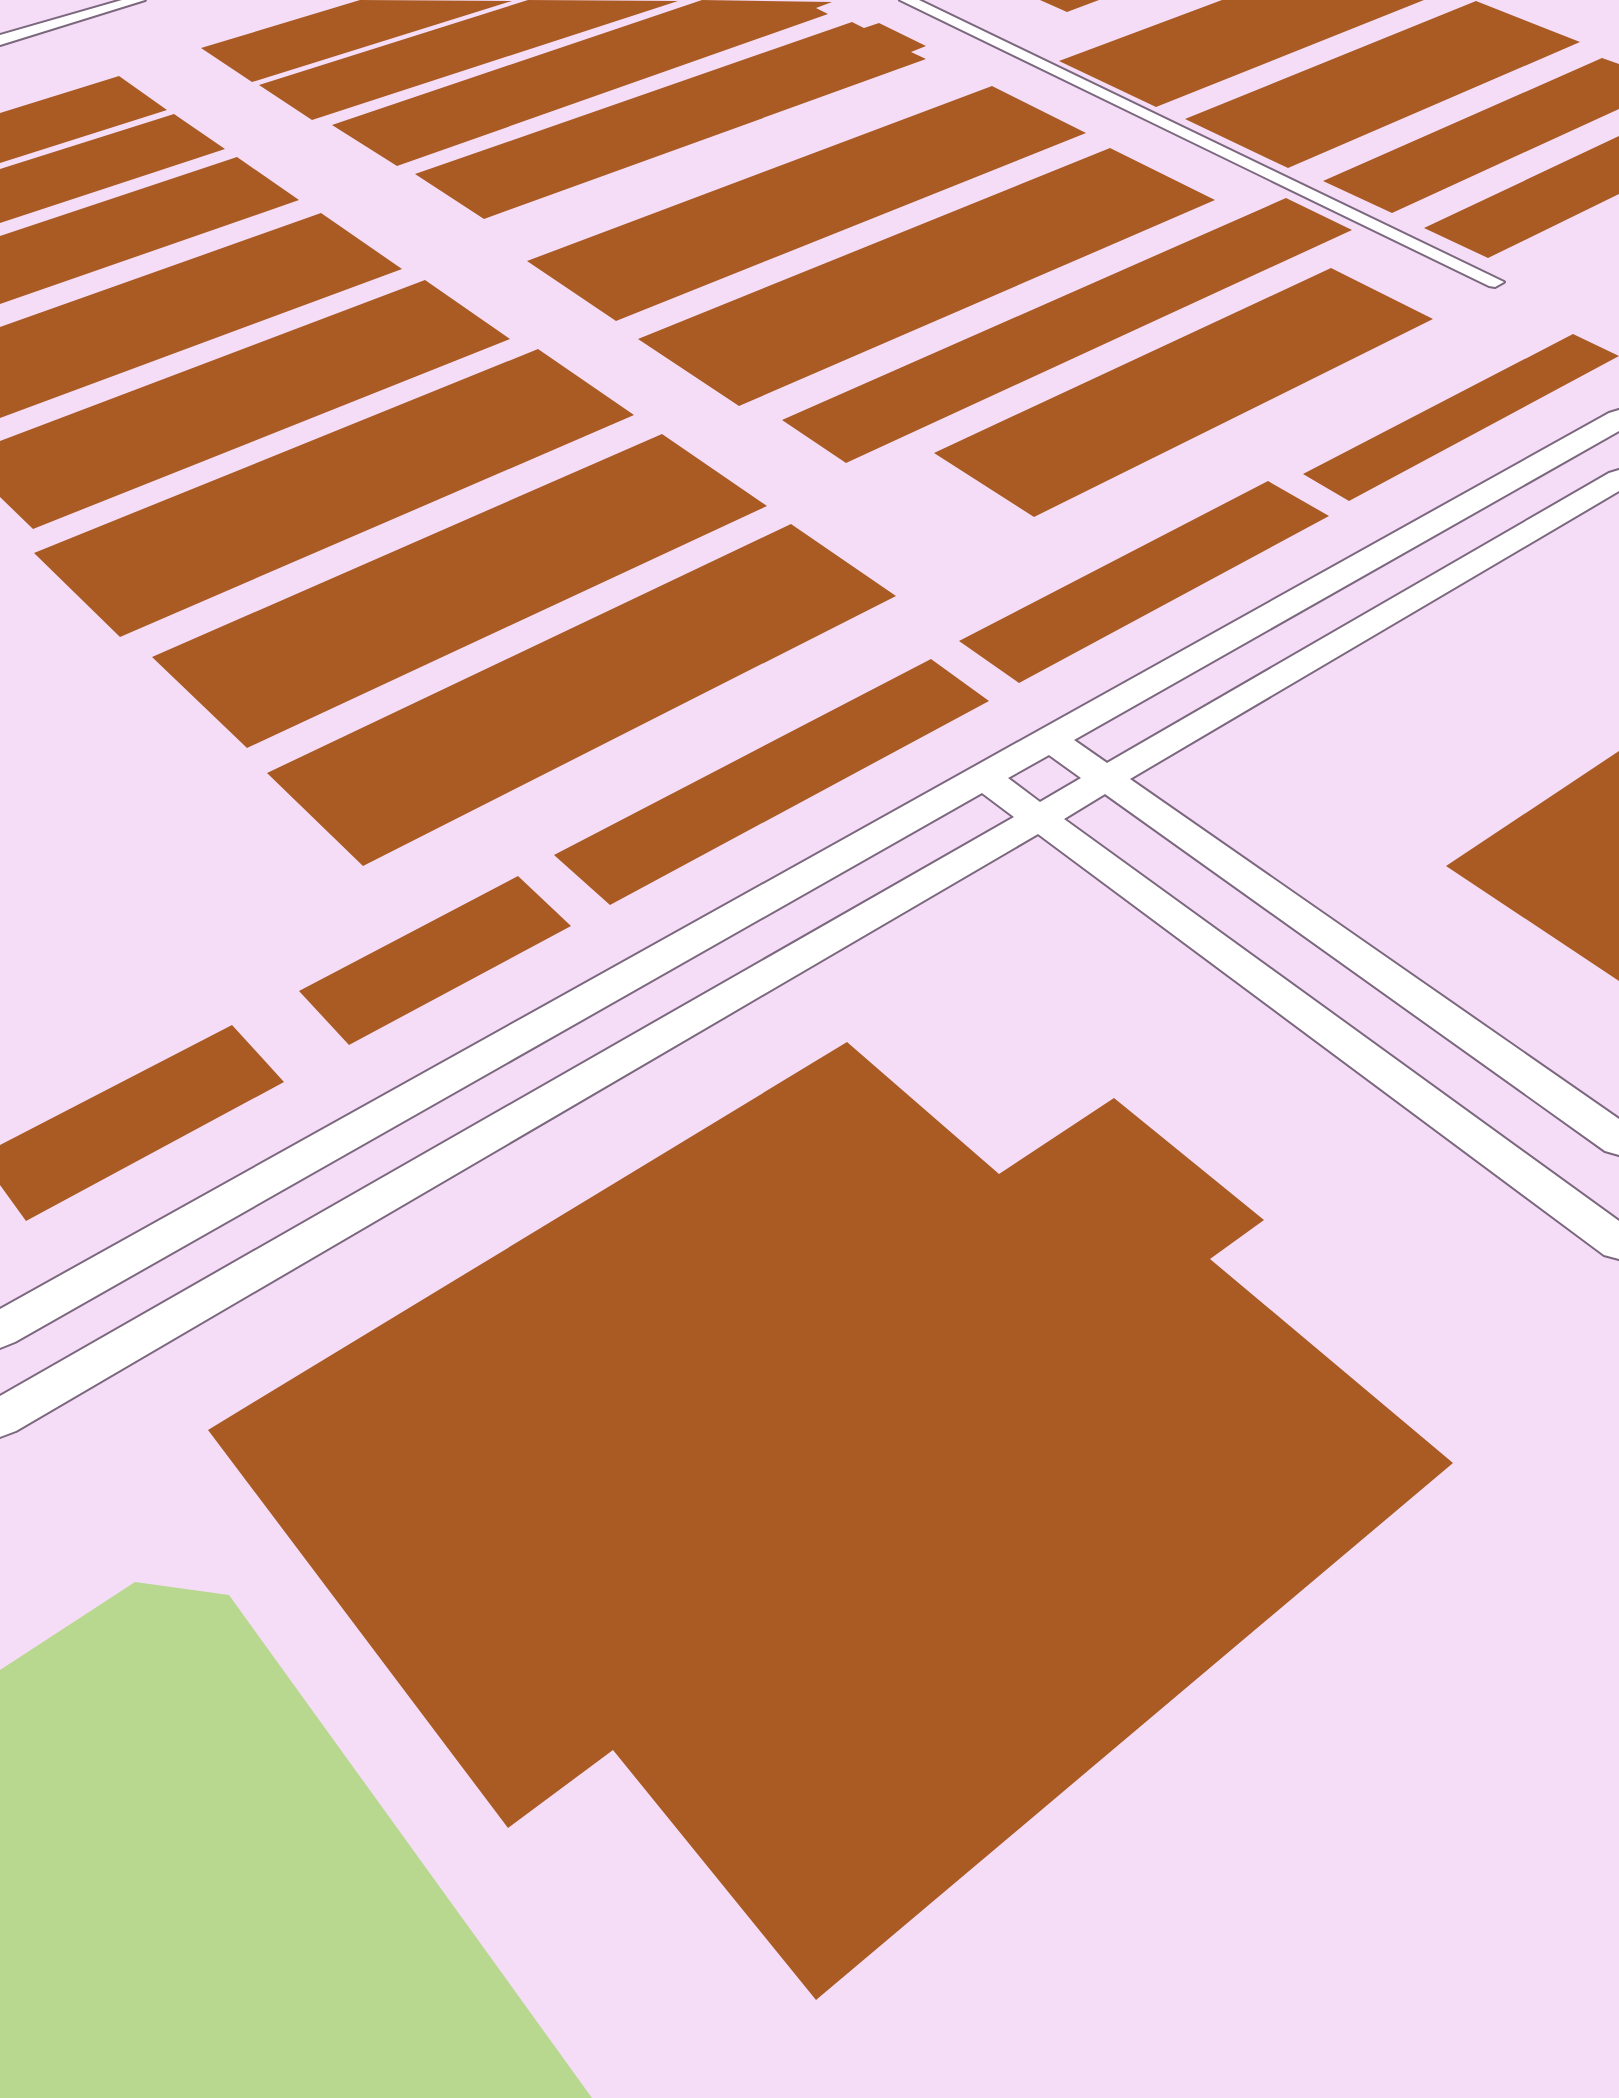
<svg xmlns="http://www.w3.org/2000/svg" width="1619" height="2098" viewBox="0 0 1619 2098" font-family="'Public Sans',sans-serif">
<style>
.green{fill:#b7d88e}
.building{fill:#aa5b24}
.lines{fill:none;stroke-linecap:round;stroke-linejoin:round}
.service-casing{stroke:#7c687e;stroke-width:4}
.tertiary-casing{stroke:#7c687e;stroke-width:4}
.service{fill:#fff;fill-rule:evenodd}
.tertiary{fill:#fff;fill-rule:evenodd}
</style>
<rect width="100%" height="100%" fill="#f5ddf7"/>
<path class="green" d="M 135,1582 L 229,1595 L 592,2098 L 0,2098 L 0,1670 Z"/>
<path class="building" d="M 360,0 L 512,1 L 252,82 L 201,48 Z
M 528,0 L 678,1 L 312,120 L 259,85 Z
M 702,0 L 832,2 L 816,8 L 828,14 L 397,166 L 332,125 Z
M 1040,0 L 1099,0 L 1067,12 Z
M 1222,0 L 1424,0 L 1156,107 L 1059,61 Z
M 1476,1 L 1580,42 L 1288,168 L 1185,119 Z
M 852,22 L 864,28 L 879,23 L 926,46 L 911,52 L 926,59 L 484,219 L 415,174 Z
M 1602,58 L 1619,64 L 1619,109 L 1392,213 L 1323,181 Z
M 119,76 L 167,110 L 0,163 L 0,113 Z
M 992,86 L 1086,133 L 616,321 L 527,261 Z
M 174,114 L 225,149 L 0,223 L 0,169 Z
M 1619,136 L 1619,194 L 1488,258 L 1424,228 Z
M 1110,148 L 1215,200 L 739,406 L 638,339 Z
M 237,157 L 299,200 L 0,304 L 0,236 Z
M 1286,198 L 1352,230 L 846,463 L 782,420 Z
M 321,213 L 402,269 L 0,418 L 0,327 Z
M 1331,268 L 1433,319 L 1034,517 L 934,453 Z
M 425,280 L 510,339 L 33,529 L 0,497 L 0,441 Z
M 1573,334 L 1619,356 L 1349,501 L 1303,474 Z
M 538,349 L 634,415 L 120,637 L 34,553 Z
M 662,434 L 767,506 L 247,748 L 152,657 Z
M 1268,481 L 1329,516 L 1019,683 L 959,641 Z
M 791,524 L 896,596 L 363,866 L 267,773 Z
M 931,659 L 989,701 L 610,905 L 554,855 Z
M 1619,751 L 1619,981 L 1446,866 Z
M 518,876 L 571,926 L 349,1045 L 299,991 Z
M 232,1025 L 284,1082 L 26,1221 L 0,1185 L 0,1145 Z
M 847,1042 L 999,1174 L 1114,1098 L 1264,1220 L 1210,1259 L 1453,1463 L 816,2000 L 613,1750 L 508,1828 L 208,1430 Z"/>
<g class="lines">
<g class="service-casing">
<path id="service" d="M 122,0 L 145,0 L 0,45 L 0,35 Z
M 900,0 L 919,0 L 1504,282 L 1495,287 L 1489,286 Z"/>
</g>
<g class="tertiary-casing">
<path id="tertiary" d="M 1619,410 L 1619,431 L 1074,740 L 1107,763 L 1609,473 L 1619,470 L 1619,491 L 1130,779 L 1619,1119 L 1619,1155 L 1605,1151 L 1105,794 L 1064,819 L 1619,1221 L 1619,1259 L 1604,1255 L 1038,834 L 16,1431 L 0,1437 L 0,1396 L 1014,817 L 982,793 L 15,1342 L 0,1348 L 0,1309 L 1609,413 ZM 1049,755 L 1081,778 L 1040,802 L 1008,778 Z"/>
</g>
<use href="#service" class="service"/>
<use href="#tertiary" class="tertiary"/>
</g>
</svg>
